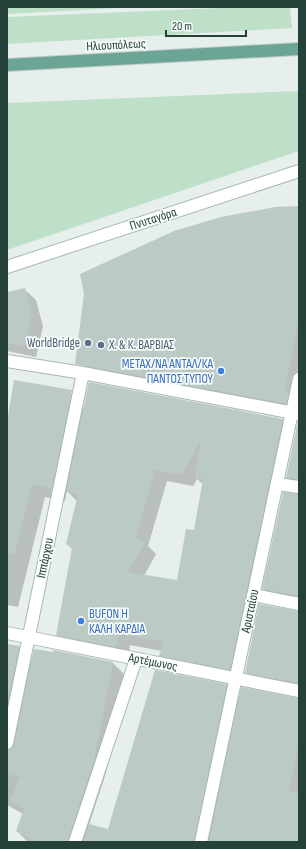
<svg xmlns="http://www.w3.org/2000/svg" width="306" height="849" viewBox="0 0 306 849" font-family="'Sofia Sans Condensed',sans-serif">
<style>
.green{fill:#bfe0c8}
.shadow{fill:#0003;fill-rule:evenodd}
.building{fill:#bbcac4;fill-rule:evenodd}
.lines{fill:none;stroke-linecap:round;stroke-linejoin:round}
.minor-casing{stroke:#a8b8b2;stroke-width:14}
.primary-casing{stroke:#c2cac8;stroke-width:14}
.minor{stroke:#fff;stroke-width:12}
.primary{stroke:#6aa596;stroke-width:12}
.service-dot{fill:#5c6f8a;stroke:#f7fbf9;stroke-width:1.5}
.shop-dot{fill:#3f7fe0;stroke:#f7fbf9;stroke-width:1.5}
.labels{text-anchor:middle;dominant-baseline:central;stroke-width:3.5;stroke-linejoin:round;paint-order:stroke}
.street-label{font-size:13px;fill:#24423a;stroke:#f7fbf9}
.service-label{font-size:13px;fill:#4e5e75;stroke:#f7fbf9;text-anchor:end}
.shop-label{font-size:13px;fill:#366cbe;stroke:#f7fbf9;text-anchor:end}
</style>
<rect width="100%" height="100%" fill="#e6efeb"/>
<path class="green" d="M 7,7 L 137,7 L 7,14 Z
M 243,7 L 290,7 L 292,28 L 7,44 L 7,17 Z
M 299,91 L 299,151 L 7,250 L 7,103 Z"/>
<path class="shadow" d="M 299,207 L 299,412 L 89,369 L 77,357 Z
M 24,289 L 36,300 L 43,326 L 36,357 L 7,351 L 7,293 Z
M 70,395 L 84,409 L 282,420 L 294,431 L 241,681 L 172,667 L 161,655 L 162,651 L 130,645 L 128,658 L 69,646 L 57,635 L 73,550 L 67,544 L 77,501 L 67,491 L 65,501 L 45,497 L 18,607 L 7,605 L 7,441 ZM 197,479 L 203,484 L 195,532 L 177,582 L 144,576 L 156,554 L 148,546 L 167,481 L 193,486 Z
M 299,422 L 299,489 L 287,477 Z
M 299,495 L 299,606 L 275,601 L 263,589 Z
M 299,612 L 299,693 L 258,684 L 246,672 Z
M 7,645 L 19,647 L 33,661 L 53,653 L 54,651 L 113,663 L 125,675 L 106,773 L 89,825 L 109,830 L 226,685 L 240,699 L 299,699 L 299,842 L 28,842 L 17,831 L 23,814 L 7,805 Z"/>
<path class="building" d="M 299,206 L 299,316 L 285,391 L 289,392 L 286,404 L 75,364 L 84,294 L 80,274 L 174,231 L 221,217 L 275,207 Z
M 25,288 L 32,314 L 25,346 L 7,343 L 7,292 Z
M 14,380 L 72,390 L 52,489 L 32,484 L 15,554 L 7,553 L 7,422 Z
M 89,382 L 283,419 L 230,670 L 159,656 L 164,642 L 119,634 L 116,647 L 56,635 L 72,548 L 66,544 L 78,494 L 66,492 ZM 201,439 L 195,477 L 203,479 L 194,530 L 186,529 L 177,580 L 128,572 L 145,542 L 136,537 L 155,470 L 182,475 Z
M 298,421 L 299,421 L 299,479 L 286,478 Z
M 283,492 L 299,494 L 299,596 L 262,589 Z
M 259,604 L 299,611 L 299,683 L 245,673 Z
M 7,644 L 19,646 L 7,706 Z
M 34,649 L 53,652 L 53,650 L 113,662 L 94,761 L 68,842 L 36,842 L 16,831 L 24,809 L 10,802 L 20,776 L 7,775 L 7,750 L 12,748 L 14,745 Z
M 155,670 L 227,684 L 194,842 L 83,842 L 89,824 L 108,829 Z
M 241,687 L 299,698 L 299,740 L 289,791 L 299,794 L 299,842 L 209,842 Z"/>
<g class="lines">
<g class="minor-casing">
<path id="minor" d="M 7,267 L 299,171
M 7,361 L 83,373 L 299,414
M 277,484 L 299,487
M 253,595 L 299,604
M 7,633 L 299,691
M 7,743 L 83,373
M 75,842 L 136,659
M 201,842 L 299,379"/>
</g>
<g class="primary-casing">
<path id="primary" d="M 7,65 L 299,49"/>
</g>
<use href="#minor" class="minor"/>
<use href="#primary" class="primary"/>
</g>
<g class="service-dot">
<circle cx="88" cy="343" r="4"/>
<circle cx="101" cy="345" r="4"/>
</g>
<g class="shop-dot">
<circle cx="221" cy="371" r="4"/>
<circle cx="81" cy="621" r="4"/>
</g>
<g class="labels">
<g class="street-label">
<text transform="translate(116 45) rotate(-3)">Ηλιουπόλεως</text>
<text transform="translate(153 219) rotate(-18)">Πνυταγόρα</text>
<text transform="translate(45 558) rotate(-78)">Ιππάρχου</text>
<text transform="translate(250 611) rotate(-78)">Αρισταίου</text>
<text transform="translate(153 662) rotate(11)">Αρτέμωνος</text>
</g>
<g class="service-label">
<text x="80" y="343">WorldBridge</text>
<text x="109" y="345" text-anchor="start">Χ. &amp; Κ. ΒΑΡΒΙΑΣ</text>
</g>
<g class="shop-label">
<text x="213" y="364">ΜΕΤΑΧ/ΝΑ ΑΝΤΑΛ/ΚΑ<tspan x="213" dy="15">ΠΑΝΤΟΣ ΤΥΠΟΥ</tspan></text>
<text x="89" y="614" text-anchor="start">BUFON Η<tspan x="89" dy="15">ΚΑΛΗ ΚΑΡΔΙΑ</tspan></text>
</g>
</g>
<rect width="306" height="849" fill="none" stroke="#24423a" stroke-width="16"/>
<path d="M166 30v6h80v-6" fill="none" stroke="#24423a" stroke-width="2"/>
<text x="172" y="30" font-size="12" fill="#24423a" stroke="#f7fbf9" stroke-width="3" paint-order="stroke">20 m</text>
</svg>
